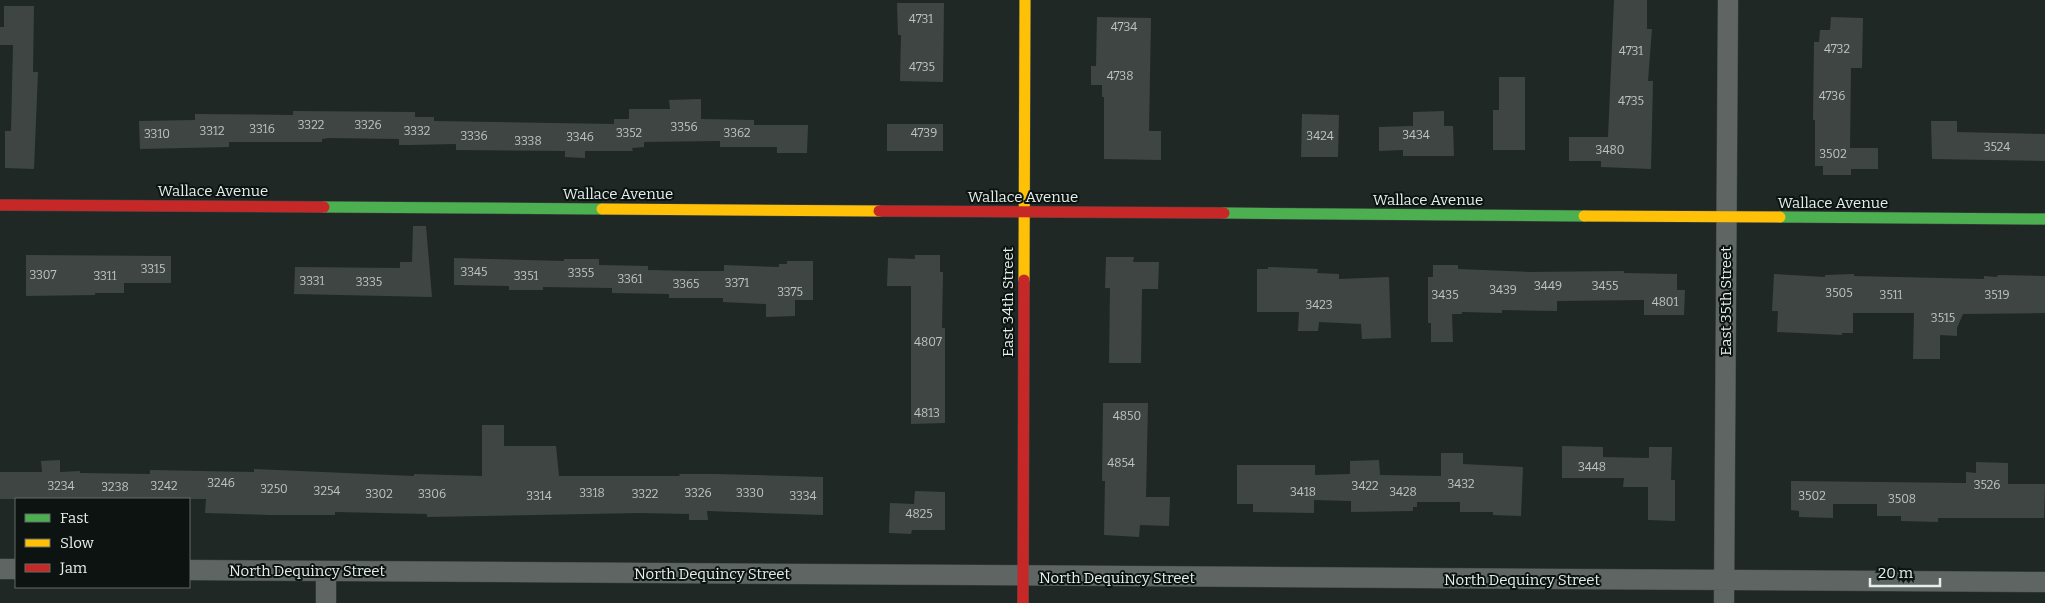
<svg xmlns="http://www.w3.org/2000/svg" width="2045" height="603" viewBox="0 0 2045 603" font-family="Bitter,serif">
<style>
.building{fill:#3f4543}
.lines{fill:none;stroke-linecap:round;stroke-linejoin:round}
.street-casing{stroke:#3e4543;stroke-width:21}
.fast-casing{stroke:#3e4543;stroke-width:12}
.slow-casing{stroke:#3e4543;stroke-width:12}
.jam-casing{stroke:#3e4543;stroke-width:12}
.street{stroke:#5e6562;stroke-width:20}
.fast{stroke:#4caf50;stroke-width:11}
.slow{stroke:#ffc107;stroke-width:11}
.jam{stroke:#c62828;stroke-width:11}
.labels{text-anchor:middle;dominant-baseline:central;stroke-width:4;stroke-linejoin:round;paint-order:stroke}
.number-label{font-size:12px;fill:#bbc4c0}
.street-label{font-size:15px;fill:#e4eeea;stroke:#0c1310}
</style>
<rect width="100%" height="100%" fill="#202826"/>
<path class="building" d="M 1614,0 L 1647,0 L 1647,29 L 1652,29 L 1648,81 L 1653,81 L 1651,169 L 1601,167 L 1601,161 L 1569,161 L 1569,137 L 1608,137 Z
M 897,3 L 944,3 L 943,82 L 900,81 L 901,35 L 898,35 Z
M 4,6 L 34,6 L 33,72 L 38,72 L 34,169 L 5,168 L 5,131 L 11,131 L 13,45 L 0,45 L 0,27 L 4,27 Z
M 1097,17 L 1151,18 L 1149,131 L 1161,131 L 1161,160 L 1104,159 L 1104,97 L 1102,97 L 1102,85 L 1091,85 L 1091,66 L 1096,66 Z
M 1831,17 L 1863,18 L 1862,68 L 1851,68 L 1850,148 L 1878,148 L 1878,169 L 1851,169 L 1851,175 L 1823,175 L 1823,166 L 1815,166 L 1815,120 L 1813,120 L 1814,42 L 1819,42 L 1820,30 L 1830,30 Z
M 1499,77 L 1525,77 L 1525,150 L 1493,150 L 1493,110 L 1499,110 Z
M 701,99 L 701,119 L 754,120 L 754,125 L 808,125 L 807,153 L 777,153 L 777,147 L 720,147 L 720,141 L 644,142 L 644,147 L 632,148 L 633,151 L 585,151 L 585,158 L 565,157 L 565,151 L 456,150 L 456,144 L 410,145 L 399,145 L 399,139 L 329,138 L 322,139 L 322,142 L 229,142 L 229,147 L 140,149 L 139,121 L 195,120 L 195,114 L 293,115 L 293,111 L 415,112 L 415,117 L 434,117 L 434,121 L 614,124 L 614,119 L 629,119 L 629,109 L 670,109 L 669,100 Z
M 1444,111 L 1444,126 L 1453,126 L 1454,156 L 1403,156 L 1403,150 L 1379,151 L 1379,127 L 1413,126 L 1413,112 Z
M 1302,114 L 1339,115 L 1338,157 L 1301,157 Z
M 1931,121 L 1957,121 L 1957,132 L 2045,134 L 2045,161 L 1932,159 Z
M 887,124 L 943,124 L 943,151 L 887,151 Z
M 413,226 L 426,226 L 432,297 L 294,294 L 295,267 L 400,268 L 400,262 L 412,262 Z
M 26,255 L 171,256 L 171,283 L 124,283 L 124,293 L 95,293 L 95,295 L 26,296 Z
M 915,255 L 940,255 L 940,272 L 943,272 L 942,328 L 945,328 L 945,423 L 911,424 L 911,286 L 887,286 L 888,258 L 915,259 Z
M 1106,257 L 1134,257 L 1133,262 L 1159,262 L 1158,289 L 1142,289 L 1141,363 L 1109,363 L 1110,288 L 1105,288 Z
M 454,258 L 564,261 L 564,259 L 599,259 L 599,265 L 648,266 L 648,270 L 690,271 L 724,271 L 724,265 L 779,267 L 779,264 L 787,264 L 787,261 L 813,261 L 813,300 L 795,300 L 795,316 L 766,317 L 766,304 L 723,302 L 723,298 L 669,298 L 669,294 L 612,293 L 612,288 L 543,287 L 543,290 L 509,290 L 509,286 L 454,285 Z
M 1433,265 L 1458,265 L 1458,269 L 1529,272 L 1624,271 L 1624,273 L 1677,274 L 1677,290 L 1685,290 L 1684,315 L 1644,315 L 1644,300 L 1557,301 L 1557,311 L 1502,310 L 1502,313 L 1462,312 L 1462,314 L 1452,314 L 1453,342 L 1431,342 L 1431,323 L 1428,323 L 1428,277 L 1433,277 Z
M 1268,267 L 1318,269 L 1317,273 L 1339,274 L 1339,279 L 1389,277 L 1391,338 L 1362,339 L 1361,324 L 1319,322 L 1318,331 L 1298,331 L 1299,312 L 1257,312 L 1257,269 L 1268,269 Z
M 1774,274 L 1825,277 L 1825,275 L 1854,274 L 1854,276 L 1984,279 L 1984,276 L 1997,277 L 1998,275 L 2045,276 L 2045,313 L 1963,314 L 1957,328 L 1957,336 L 1940,335 L 1940,359 L 1913,359 L 1914,313 L 1853,313 L 1853,333 L 1842,333 L 1842,335 L 1777,332 L 1778,311 L 1772,311 Z
M 1103,403 L 1148,403 L 1146,497 L 1170,497 L 1169,526 L 1140,525 L 1139,537 L 1104,535 L 1105,481 L 1102,481 Z
M 482,425 L 504,425 L 504,446 L 556,446 L 559,476 L 680,476 L 679,474 L 715,474 L 823,477 L 823,515 L 707,511 L 708,520 L 689,520 L 689,514 L 639,513 L 427,517 L 427,514 L 335,512 L 335,515 L 271,515 L 205,513 L 206,499 L 0,499 L 0,472 L 42,472 L 41,461 L 60,460 L 60,472 L 80,471 L 80,473 L 150,474 L 150,470 L 254,472 L 254,469 L 414,476 L 414,474 L 482,476 Z
M 1562,446 L 1603,447 L 1603,457 L 1649,458 L 1649,447 L 1672,447 L 1671,480 L 1675,480 L 1675,521 L 1648,520 L 1648,487 L 1623,487 L 1624,478 L 1562,478 Z
M 1441,453 L 1463,453 L 1463,464 L 1523,467 L 1521,516 L 1493,515 L 1493,512 L 1460,512 L 1460,502 L 1417,502 L 1417,507 L 1413,507 L 1413,511 L 1351,512 L 1351,501 L 1314,500 L 1314,513 L 1253,512 L 1253,504 L 1237,504 L 1237,465 L 1315,465 L 1315,475 L 1350,474 L 1350,461 L 1379,460 L 1380,475 L 1441,476 Z
M 1976,462 L 2008,463 L 2008,484 L 2045,484 L 2044,518 L 1938,518 L 1938,522 L 1901,521 L 1901,516 L 1877,516 L 1877,504 L 1833,504 L 1833,518 L 1799,517 L 1799,511 L 1791,510 L 1791,481 L 1966,483 L 1966,472 L 1976,473 Z
M 915,491 L 945,492 L 945,530 L 912,530 L 911,534 L 889,533 L 890,503 L 914,504 Z"/>
<g class="lines">
<g class="street-casing">
<path id="street" d="M 0,569 L 16,569
M 189,570 L 2045,582
M 326,603 L 326,571
M 1724,603 L 1728,0"/>
</g>
<g class="fast-casing">
<path id="fast" d="M 324,207 L 602,209
M 1224,213 L 1584,216
M 1780,217 L 2045,219"/>
</g>
<g class="slow-casing">
<path id="slow" d="M 602,209 L 879,211
M 1584,216 L 1780,217
M 1024,280 L 1025,0"/>
</g>
<g class="jam-casing">
<path id="jam" d="M 0,205 L 324,207
M 879,211 L 1224,213
M 1023,603 L 1024,280"/>
</g>
<use href="#street" class="street"/>
<use href="#fast" class="fast"/>
<use href="#slow" class="slow"/>
<use href="#jam" class="jam"/>
</g>
<g class="labels">
<g class="number-label">
<text x="921" y="19">4731</text>
<text x="1124" y="27">4734</text>
<text x="1837" y="49">4732</text>
<text x="1631" y="51">4731</text>
<text x="922" y="67">4735</text>
<text x="1120" y="76">4738</text>
<text x="1832" y="96">4736</text>
<text x="1631" y="101">4735</text>
<text x="311" y="125">3322</text>
<text x="368" y="125">3326</text>
<text x="684" y="127">3356</text>
<text x="262" y="129">3316</text>
<text x="212" y="131">3312</text>
<text x="417" y="131">3332</text>
<text x="629" y="133">3352</text>
<text x="737" y="133">3362</text>
<text x="924" y="133">4739</text>
<text x="157" y="134">3310</text>
<text x="1416" y="135">3434</text>
<text x="474" y="136">3336</text>
<text x="1320" y="136">3424</text>
<text x="580" y="137">3346</text>
<text x="528" y="141">3338</text>
<text x="1997" y="147">3524</text>
<text x="1610" y="150">3480</text>
<text x="1833" y="154">3502</text>
<text x="153" y="269">3315</text>
<text x="474" y="272">3345</text>
<text x="581" y="273">3355</text>
<text x="43" y="275">3307</text>
<text x="105" y="276">3311</text>
<text x="526" y="276">3351</text>
<text x="630" y="279">3361</text>
<text x="312" y="281">3331</text>
<text x="369" y="282">3335</text>
<text x="737" y="283">3371</text>
<text x="686" y="284">3365</text>
<text x="1548" y="286">3449</text>
<text x="1605" y="286">3455</text>
<text x="1503" y="290">3439</text>
<text x="790" y="292">3375</text>
<text x="1839" y="293">3505</text>
<text x="1445" y="295">3435</text>
<text x="1891" y="295">3511</text>
<text x="1997" y="295">3519</text>
<text x="1665" y="302">4801</text>
<text x="1319" y="305">3423</text>
<text x="1943" y="318">3515</text>
<text x="928" y="342">4807</text>
<text x="927" y="413">4813</text>
<text x="1127" y="416">4850</text>
<text x="1121" y="463">4854</text>
<text x="1592" y="467">3448</text>
<text x="221" y="483">3246</text>
<text x="1461" y="484">3432</text>
<text x="1987" y="485">3526</text>
<text x="61" y="486">3234</text>
<text x="164" y="486">3242</text>
<text x="1365" y="486">3422</text>
<text x="115" y="487">3238</text>
<text x="274" y="489">3250</text>
<text x="327" y="491">3254</text>
<text x="1303" y="492">3418</text>
<text x="1403" y="492">3428</text>
<text x="592" y="493">3318</text>
<text x="698" y="493">3326</text>
<text x="750" y="493">3330</text>
<text x="379" y="494">3302</text>
<text x="432" y="494">3306</text>
<text x="645" y="494">3322</text>
<text x="539" y="496">3314</text>
<text x="803" y="496">3334</text>
<text x="1812" y="496">3502</text>
<text x="1902" y="499">3508</text>
<text x="919" y="514">4825</text>
</g>
<g class="street-label">
<text x="213" y="191">Wallace Avenue</text>
<text x="618" y="194">Wallace Avenue</text>
<text x="1023" y="197">Wallace Avenue</text>
<text x="1428" y="200">Wallace Avenue</text>
<text x="1833" y="203">Wallace Avenue</text>
<text transform="translate(1726 301) rotate(-90)">East 35th Street</text>
<text transform="translate(1008 302) rotate(-90)">East 34th Street</text>
<text x="307" y="571">North Dequincy Street</text>
<text x="712" y="574">North Dequincy Street</text>
<text x="1117" y="578">North Dequincy Street</text>
<text x="1522" y="580">North Dequincy Street</text>
</g>
</g>
<rect x="15" y="498" width="175" height="90" fill="#0c1310" stroke="#626b67"/>
<rect x="25" y="514" width="25" height="8" fill="#4caf50" stroke="#626b67"/>
<text x="60" y="523" font-size="15" fill="#e4eeea">Fast</text>
<rect x="25" y="539" width="25" height="8" fill="#ffc107" stroke="#626b67"/>
<text x="60" y="548" font-size="15" fill="#e4eeea">Slow</text>
<rect x="25" y="564" width="25" height="8" fill="#c62828" stroke="#626b67"/>
<text x="60" y="573" font-size="15" fill="#e4eeea">Jam</text>
<path d="M1870 578v8h70v-8" fill="none" stroke="#e4eeea" stroke-width="2.5"/>
<text x="1878" y="578" font-size="15" fill="#e4eeea" stroke="#0c1310" stroke-width="4" paint-order="stroke">20 m</text>
</svg>
